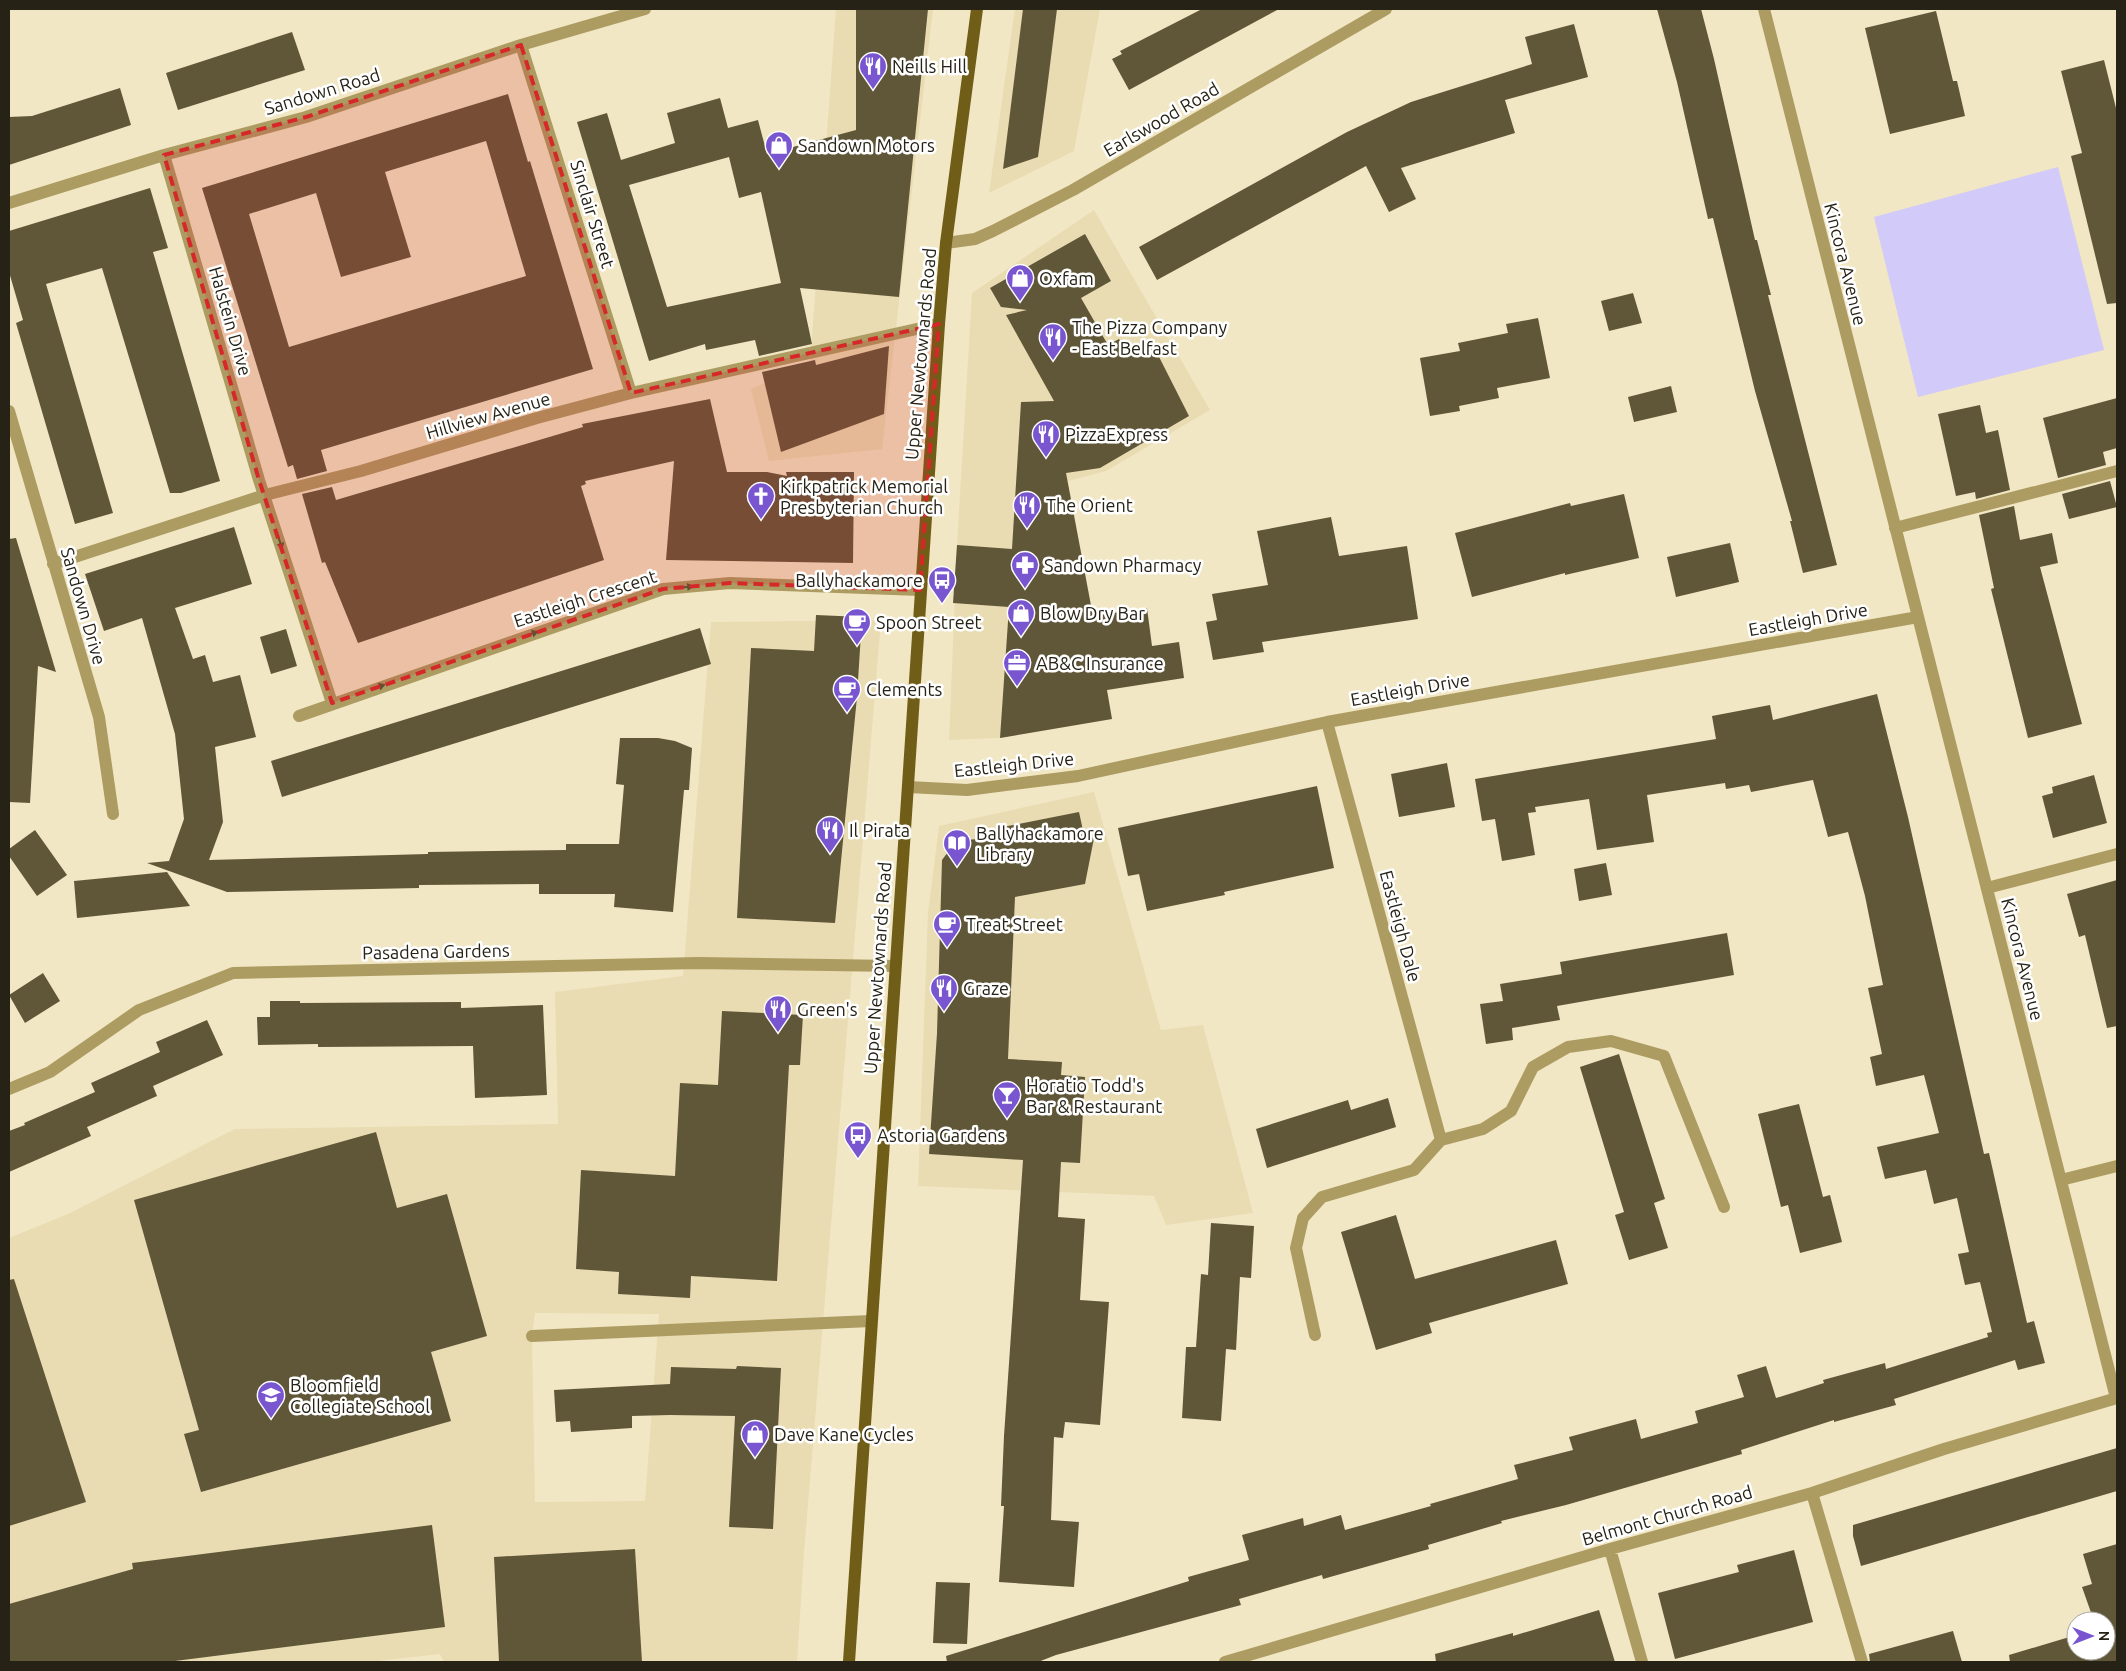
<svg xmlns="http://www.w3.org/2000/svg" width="2126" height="1671" viewBox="0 0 2126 1671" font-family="Ubuntu,sans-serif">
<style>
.built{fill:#e9dcb2;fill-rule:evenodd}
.green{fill:#d2caf8}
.building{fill:#605739;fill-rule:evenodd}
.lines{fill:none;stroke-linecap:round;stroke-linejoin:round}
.minor{stroke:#ad9c62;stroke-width:12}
.major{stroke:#705d17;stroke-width:12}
.oneway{fill:#5c5334}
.marked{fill:#d62828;fill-opacity:0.2;stroke:#d62828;stroke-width:4;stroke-dasharray:10 6;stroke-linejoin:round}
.labels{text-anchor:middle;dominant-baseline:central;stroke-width:5;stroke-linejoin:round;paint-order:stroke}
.poi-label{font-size:18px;fill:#262215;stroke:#fff;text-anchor:start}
.street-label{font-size:18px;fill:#262215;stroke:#fff}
</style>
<rect width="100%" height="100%" fill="#f1e7c4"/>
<path class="built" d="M 836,9 L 933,9 L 882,449 L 769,461 L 751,389 L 810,364 Z
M 1015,9 L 1100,9 L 1074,151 L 989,193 Z
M 1094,210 L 1210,410 L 1106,471 L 1068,481 L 1112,719 L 1000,738 L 949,740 L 957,545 L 972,293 Z
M 881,620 L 804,1553 L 797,1662 L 444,1662 L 440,1654 L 369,1662 L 9,1662 L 9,1238 L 68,1214 L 235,1129 L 558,1124 L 555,992 L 683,976 L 711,622 ZM 535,1313 L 659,1314 L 645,1501 L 535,1502 L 532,1336 Z
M 1094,792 L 1161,1030 L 1203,1025 L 1253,1213 L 1166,1225 L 1154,1196 L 918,1186 L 928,913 L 939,826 Z"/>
<path class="green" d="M 2058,167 L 2104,350 L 1918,397 L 1874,217 Z"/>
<path class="building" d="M 856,9 L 928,9 L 899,297 L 800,288 L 812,344 L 759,356 L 755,340 L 706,350 L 705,344 L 649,361 L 577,122 L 607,113 L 621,160 L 675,143 L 667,113 L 720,98 L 728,128 L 758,120 L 767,154 L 856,130 ZM 729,157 L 739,198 L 761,192 L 781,283 L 667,307 L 629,185 Z
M 1023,9 L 1057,9 L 1047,89 L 1038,157 L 1003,169 Z
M 1202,9 L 1279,9 L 1129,90 L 1112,59 L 1122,54 L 1120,51 Z
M 1657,9 L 1701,9 L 1714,59 L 1755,240 L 1757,240 L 1771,295 L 1768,295 L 1837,565 L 1803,573 L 1790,521 L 1792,521 L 1755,391 L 1713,218 L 1708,219 L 1677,82 Z
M 1936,11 L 1953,81 L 1957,81 L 1965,116 L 1890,134 L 1865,28 Z
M 1574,24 L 1588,77 L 1505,100 L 1515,133 L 1401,168 L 1416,199 L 1389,212 L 1366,166 L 1157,280 L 1139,247 L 1347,132 L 1411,102 L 1532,64 L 1525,37 Z
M 292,32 L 305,70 L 178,110 L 166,73 Z
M 2104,60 L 2117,112 L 2117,303 L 2107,304 L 2071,156 L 2082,153 L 2061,71 Z
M 120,88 L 131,125 L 9,165 L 9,117 L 32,116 Z
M 508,94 L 528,162 L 530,161 L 593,369 L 321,450 L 327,471 L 297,479 L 293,465 L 288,467 L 202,188 ZM 486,141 L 526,276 L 289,347 L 249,214 L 316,193 L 341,277 L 411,257 L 385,172 Z
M 150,188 L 168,248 L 153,252 L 220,481 L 181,493 L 170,493 L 102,268 L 46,284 L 113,513 L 75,524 L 16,323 L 23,320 L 9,272 L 9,231 Z
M 1085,234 L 1111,281 L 1081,298 L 1108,345 L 1119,339 L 1128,354 L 1152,343 L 1189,416 L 1100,468 L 1066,473 L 1093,616 L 1147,608 L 1152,646 L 1179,642 L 1184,678 L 1107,690 L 1112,719 L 1000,738 L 1009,607 L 953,603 L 957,545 L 1012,549 L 1021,402 L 1054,401 L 1006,315 L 1027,310 L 1001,307 L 990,288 Z
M 1633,293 L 1642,323 L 1609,331 L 1601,301 Z
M 1538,318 L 1550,378 L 1497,388 L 1499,398 L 1459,406 L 1460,411 L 1430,416 L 1420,358 L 1460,351 L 1458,343 L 1508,333 L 1506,324 Z
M 889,346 L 884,414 L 781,452 L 762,372 L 815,360 L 816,365 Z
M 1671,386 L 1677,412 L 1634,422 L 1628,397 Z
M 2117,398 L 2117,448 L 2103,452 L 2106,465 L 2058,478 L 2043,418 Z
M 710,399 L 727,472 L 767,472 L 787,476 L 786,472 L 854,472 L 853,563 L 666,560 L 674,461 L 585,481 L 586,484 L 581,486 L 604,560 L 358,643 L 325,562 L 322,563 L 302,494 L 332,487 L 336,500 L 583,427 L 582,424 Z
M 1980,405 L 1986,433 L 1998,430 L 2010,490 L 1976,499 L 1975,492 L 1956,496 L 1938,414 Z
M 2110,481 L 2117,507 L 2069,519 L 2062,494 Z
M 1624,494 L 1639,558 L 1565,575 L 1565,573 L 1472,597 L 1455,533 L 1570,503 L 1571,506 Z
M 2014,506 L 2020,540 L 2052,533 L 2058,563 L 2040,567 L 2082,724 L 2028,738 L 1991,589 L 1994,588 L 1979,515 Z
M 1331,517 L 1339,556 L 1407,546 L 1418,619 L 1262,642 L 1264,652 L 1213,660 L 1206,622 L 1217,620 L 1212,594 L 1268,585 L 1257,531 Z
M 234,527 L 252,584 L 175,608 L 193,659 L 205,655 L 213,682 L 240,675 L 256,737 L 215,747 L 223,822 L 209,860 L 428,854 L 428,852 L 566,850 L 566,844 L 619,844 L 624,785 L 616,784 L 620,738 L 658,738 L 675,741 L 692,748 L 689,790 L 684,790 L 673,912 L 614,907 L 615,894 L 539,894 L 539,884 L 419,885 L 419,888 L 227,892 L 147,863 L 169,861 L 184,819 L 175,734 L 142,618 L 104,631 L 85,574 Z
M 16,538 L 56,672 L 38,666 L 30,803 L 9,802 L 9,539 Z
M 1730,543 L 1739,582 L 1676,597 L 1667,557 Z
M 816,615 L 862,617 L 857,697 L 835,923 L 737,918 L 751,648 L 814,651 Z
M 700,628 L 711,664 L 282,797 L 271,761 Z
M 286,629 L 297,666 L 271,674 L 260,637 Z
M 1877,694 L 1908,817 L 1984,1154 L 1989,1153 L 2027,1323 L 2034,1321 L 2045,1363 L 2018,1370 L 2015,1360 L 1894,1399 L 1896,1405 L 1834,1422 L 1834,1420 L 1741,1450 L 1742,1454 L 1566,1505 L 1501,1521 L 1502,1523 L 1428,1545 L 1429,1549 L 1323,1579 L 1322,1575 L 1239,1599 L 1241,1605 L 1056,1655 L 1038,1662 L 947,1662 L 946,1656 L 1189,1581 L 1188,1577 L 1249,1560 L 1242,1535 L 1303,1518 L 1304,1526 L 1341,1515 L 1345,1530 L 1431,1506 L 1430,1504 L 1518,1479 L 1514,1465 L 1573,1450 L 1569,1437 L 1636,1419 L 1641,1439 L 1698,1423 L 1695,1411 L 1744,1397 L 1737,1375 L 1766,1366 L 1776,1398 L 1824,1383 L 1823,1380 L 1885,1363 L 1886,1369 L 1988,1337 L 1987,1333 L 1992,1332 L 1980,1282 L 1965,1285 L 1958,1254 L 1969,1252 L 1957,1198 L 1934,1204 L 1926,1170 L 1885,1179 L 1877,1147 L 1939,1133 L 1924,1075 L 1876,1086 L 1870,1057 L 1882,1054 L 1868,988 L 1883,985 L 1865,896 L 1848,832 L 1828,837 L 1813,780 L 1751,792 L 1749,785 L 1726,789 L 1725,783 L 1647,795 L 1654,842 L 1597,850 L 1589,799 L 1535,807 L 1536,812 L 1528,813 L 1535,855 L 1502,861 L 1495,819 L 1482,821 L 1475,779 L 1716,739 L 1712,716 L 1770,705 L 1773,720 Z
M 1447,763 L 1455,807 L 1399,817 L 1391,774 Z
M 2094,775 L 2107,823 L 2053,838 L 2042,796 L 2053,793 L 2052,787 Z
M 1317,786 L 1334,868 L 1224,892 L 1225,895 L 1147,911 L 1139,874 L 1128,876 L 1118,828 Z
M 1079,812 L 1084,835 L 1095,833 L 1085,884 L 1015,897 L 1008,1059 L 1062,1062 L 1061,1075 L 1085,1077 L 1080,1163 L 1061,1162 L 1058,1217 L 1085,1219 L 1080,1300 L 1109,1302 L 1100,1425 L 1065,1422 L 1063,1438 L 1054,1437 L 1051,1520 L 1079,1522 L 1074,1587 L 999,1582 L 1004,1506 L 1001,1506 L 1004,1436 L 1023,1160 L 929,1154 L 937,1033 L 942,860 L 948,852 L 962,847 L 964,840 L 979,839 L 978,832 Z
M 35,830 L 67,875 L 37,896 L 9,856 L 9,849 Z
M 1606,863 L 1612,895 L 1579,901 L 1574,869 Z
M 167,872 L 190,906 L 77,918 L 74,881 Z
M 2117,880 L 2117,1026 L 2107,1028 L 2085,935 L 2079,937 L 2067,894 Z
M 1727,933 L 1734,975 L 1557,1006 L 1560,1020 L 1512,1028 L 1513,1040 L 1486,1044 L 1480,1004 L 1503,1001 L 1500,984 L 1562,974 L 1560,962 Z
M 43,973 L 60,1001 L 25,1023 L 9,995 Z
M 270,1001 L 300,1001 L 300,1003 L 461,1002 L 461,1008 L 543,1005 L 547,1095 L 475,1098 L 473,1046 L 318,1047 L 318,1044 L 258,1045 L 257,1017 L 270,1017 Z
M 722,1011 L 803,1015 L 800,1065 L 789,1065 L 777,1281 L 691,1276 L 690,1298 L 618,1294 L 619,1272 L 576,1269 L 581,1170 L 675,1176 L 680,1083 L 718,1085 Z
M 207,1020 L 223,1055 L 153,1086 L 157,1096 L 87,1127 L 91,1136 L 9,1172 L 9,1131 L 25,1125 L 24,1123 L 95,1092 L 91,1083 L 160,1052 L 156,1042 Z
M 1619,1054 L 1665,1199 L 1654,1203 L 1668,1248 L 1629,1260 L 1615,1215 L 1624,1212 L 1580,1067 Z
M 1388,1098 L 1396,1127 L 1267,1168 L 1256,1129 L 1348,1100 L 1351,1110 Z
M 1799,1104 L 1823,1197 L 1830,1195 L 1842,1242 L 1800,1253 L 1788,1205 L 1781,1207 L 1758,1114 Z
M 376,1132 L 397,1208 L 447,1194 L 487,1336 L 431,1352 L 451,1421 L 201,1492 L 184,1434 L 199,1430 L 134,1200 Z
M 1396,1215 L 1415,1279 L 1556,1240 L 1568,1284 L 1429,1323 L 1432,1333 L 1376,1350 L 1341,1232 Z
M 1211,1223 L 1254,1226 L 1251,1278 L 1240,1277 L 1236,1350 L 1226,1349 L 1221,1421 L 1182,1418 L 1186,1347 L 1196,1347 L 1201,1274 L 1208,1275 Z
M 14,1279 L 86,1502 L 9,1526 L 9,1280 Z
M 737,1366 L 781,1368 L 773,1529 L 729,1527 L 735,1416 L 670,1415 L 632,1416 L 632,1428 L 571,1432 L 570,1421 L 556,1422 L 554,1390 L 670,1384 L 671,1367 L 736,1369 Z
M 2117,1448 L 2117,1491 L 1861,1566 L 1853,1536 L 1853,1525 Z
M 432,1525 L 445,1627 L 167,1662 L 9,1662 L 9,1604 L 133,1569 L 132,1563 Z
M 2117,1544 L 2117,1662 L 2010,1662 L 2009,1655 L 2076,1635 L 2076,1651 L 2106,1651 L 2106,1621 L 2094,1621 L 2082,1587 L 2092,1584 L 2083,1554 Z
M 635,1549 L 642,1662 L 499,1662 L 494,1557 Z
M 1794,1550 L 1813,1622 L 1675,1659 L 1658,1593 L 1739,1572 L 1737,1565 Z
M 936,1582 L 970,1583 L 967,1644 L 933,1643 Z
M 1599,1610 L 1615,1662 L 1436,1662 L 1435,1654 L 1513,1633 L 1513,1636 Z
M 1953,1631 L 1962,1662 L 1870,1662 L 1869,1654 Z"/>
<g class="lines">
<path class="minor" d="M 1764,9 L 2116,1398
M 521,45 L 631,393
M 164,155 L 259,480 L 332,703
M 9,203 L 164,155 L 306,117 L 521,45 L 645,9
M 946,243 L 975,239 L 993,231 L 1073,190 L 1386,9
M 9,411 L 99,717 L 113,814
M 1895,528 L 2117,471
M 53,564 L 265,495 L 361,471 L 537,418 L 631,393 L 939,324
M 299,716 L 663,589 L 730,583 L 920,590
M 1327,722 L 1441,1140
M 908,787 L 967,790 L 1078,776 L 1327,722 L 1918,617
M 1987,888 L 2117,854
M 9,1089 L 50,1072 L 139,1010 L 233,973 L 699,963 L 895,966
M 2061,1180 L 2117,1166
M 1315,1335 L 1296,1248 L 1303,1218 L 1322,1197 L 1414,1170 L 1441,1140 L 1483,1129 L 1511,1111 L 1533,1067 L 1568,1047 L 1611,1041 L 1664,1056 L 1724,1207
M 532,1336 L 871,1321
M 1812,1493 L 1862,1662
M 1610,1549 L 1642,1662
M 1225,1662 L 1610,1549 L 1812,1493 L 1944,1449 L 2117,1398"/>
<path class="major" d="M 849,1662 L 939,324 L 946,243 L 977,9"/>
</g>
<defs><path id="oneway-solid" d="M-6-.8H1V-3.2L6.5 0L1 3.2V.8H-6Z" transform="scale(1.25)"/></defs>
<g class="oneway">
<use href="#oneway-solid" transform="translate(280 542) rotate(72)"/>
<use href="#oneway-solid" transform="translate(686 587) rotate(-5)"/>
<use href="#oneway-solid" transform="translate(531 634) rotate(-19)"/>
<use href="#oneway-solid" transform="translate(378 687) rotate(-19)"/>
</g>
<path class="marked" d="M 521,45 L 631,393 L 939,324 L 920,590 L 730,583 L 663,589 L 332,703 L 259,480 L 164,155 L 306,117 Z"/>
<defs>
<g id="restaurant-pin" transform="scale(1.4375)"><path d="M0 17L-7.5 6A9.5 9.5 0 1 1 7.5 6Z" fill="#7956d0" stroke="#fff"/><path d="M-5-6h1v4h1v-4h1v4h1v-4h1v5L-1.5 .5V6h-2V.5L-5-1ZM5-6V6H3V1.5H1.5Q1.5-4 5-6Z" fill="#fff"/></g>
<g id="shop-pin" transform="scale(1.4375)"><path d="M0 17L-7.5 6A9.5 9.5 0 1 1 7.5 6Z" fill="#7956d0" stroke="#fff"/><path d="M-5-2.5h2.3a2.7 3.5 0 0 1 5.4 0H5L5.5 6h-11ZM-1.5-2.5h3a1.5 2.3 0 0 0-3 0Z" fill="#fff"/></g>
<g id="church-pin" transform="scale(1.4375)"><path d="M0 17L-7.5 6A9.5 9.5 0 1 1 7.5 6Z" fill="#7956d0" stroke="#fff"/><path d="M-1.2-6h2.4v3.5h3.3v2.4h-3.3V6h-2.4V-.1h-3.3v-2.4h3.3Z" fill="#fff"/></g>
<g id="pharmacy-pin" transform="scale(1.4375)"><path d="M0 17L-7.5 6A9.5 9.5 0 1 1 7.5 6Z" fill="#7956d0" stroke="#fff"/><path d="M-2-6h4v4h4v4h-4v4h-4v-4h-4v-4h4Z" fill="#fff"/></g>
<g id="bus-pin" transform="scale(1.4375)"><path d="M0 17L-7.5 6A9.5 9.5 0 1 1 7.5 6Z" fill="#7956d0" stroke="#fff"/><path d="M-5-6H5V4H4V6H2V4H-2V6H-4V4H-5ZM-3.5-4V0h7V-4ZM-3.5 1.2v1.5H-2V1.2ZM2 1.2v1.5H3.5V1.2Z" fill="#fff"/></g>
<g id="cafe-pin" transform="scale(1.4375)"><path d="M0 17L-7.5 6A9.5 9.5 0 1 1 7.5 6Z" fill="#7956d0" stroke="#fff"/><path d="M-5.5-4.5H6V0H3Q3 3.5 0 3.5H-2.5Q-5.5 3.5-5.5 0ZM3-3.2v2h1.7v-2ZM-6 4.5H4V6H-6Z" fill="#fff"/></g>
<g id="office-pin" transform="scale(1.4375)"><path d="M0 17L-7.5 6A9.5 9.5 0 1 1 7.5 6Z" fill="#7956d0" stroke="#fff"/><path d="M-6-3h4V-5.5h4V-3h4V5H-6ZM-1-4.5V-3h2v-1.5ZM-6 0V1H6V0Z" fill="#fff"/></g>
<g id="library-pin" transform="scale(1.4375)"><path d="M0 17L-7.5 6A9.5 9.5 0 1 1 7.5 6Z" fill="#7956d0" stroke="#fff"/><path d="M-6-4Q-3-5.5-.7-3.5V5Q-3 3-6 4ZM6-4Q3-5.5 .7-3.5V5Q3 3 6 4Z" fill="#fff"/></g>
<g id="bar-pin" transform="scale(1.4375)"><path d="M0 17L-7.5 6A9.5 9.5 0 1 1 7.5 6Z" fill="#7956d0" stroke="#fff"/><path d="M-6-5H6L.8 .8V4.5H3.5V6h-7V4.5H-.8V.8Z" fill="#fff"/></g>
<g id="school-pin" transform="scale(1.4375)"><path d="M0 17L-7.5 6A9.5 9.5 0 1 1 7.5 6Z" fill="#7956d0" stroke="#fff"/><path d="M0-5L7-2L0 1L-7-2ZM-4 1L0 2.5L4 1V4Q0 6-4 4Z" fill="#fff"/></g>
</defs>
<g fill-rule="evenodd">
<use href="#restaurant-pin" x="873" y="66"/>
<use href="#shop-pin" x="779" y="145"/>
<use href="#shop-pin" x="1020" y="278"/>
<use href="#restaurant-pin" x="1053" y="337"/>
<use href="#restaurant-pin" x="1046" y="434"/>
<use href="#church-pin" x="761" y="496"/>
<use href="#restaurant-pin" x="1027" y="505"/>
<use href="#pharmacy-pin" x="1025" y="565"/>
<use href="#bus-pin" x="942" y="580"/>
<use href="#shop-pin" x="1021" y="613"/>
<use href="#cafe-pin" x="857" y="622"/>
<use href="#office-pin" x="1017" y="663"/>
<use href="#cafe-pin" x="847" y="689"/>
<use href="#restaurant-pin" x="830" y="830"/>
<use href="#library-pin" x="957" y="843"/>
<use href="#cafe-pin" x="947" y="924"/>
<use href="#restaurant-pin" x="944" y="988"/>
<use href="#restaurant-pin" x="778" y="1009"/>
<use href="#bar-pin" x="1007" y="1095"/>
<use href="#bus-pin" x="858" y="1135"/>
<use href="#school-pin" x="271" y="1395"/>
<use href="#shop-pin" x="755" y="1434"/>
</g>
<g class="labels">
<g class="poi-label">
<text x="892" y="66">Neills Hill</text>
<text x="798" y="145">Sandown Motors</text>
<text x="1039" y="278">Oxfam</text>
<text x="1072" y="327">The Pizza Company<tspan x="1072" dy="21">- East Belfast</tspan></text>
<text x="1065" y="434">PizzaExpress</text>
<text x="780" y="486">Kirkpatrick Memorial<tspan x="780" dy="21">Presbyterian Church</tspan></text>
<text x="1046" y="505">The Orient</text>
<text x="1044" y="565">Sandown Pharmacy</text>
<text x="923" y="580" text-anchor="end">Ballyhackamore</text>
<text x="1040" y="613">Blow Dry Bar</text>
<text x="876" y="622">Spoon Street</text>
<text x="1036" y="663">AB&amp;C Insurance</text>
<text x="866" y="689">Clements</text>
<text x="849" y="830">Il Pirata</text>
<text x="976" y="833">Ballyhackamore<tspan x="976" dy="21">Library</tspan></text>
<text x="966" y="924">Treat Street</text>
<text x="963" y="988">Graze</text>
<text x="797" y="1009">Green's</text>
<text x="1026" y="1085">Horatio Todd's<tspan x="1026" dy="21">Bar &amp; Restaurant</tspan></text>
<text x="877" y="1135">Astoria Gardens</text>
<text x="290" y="1385">Bloomfield<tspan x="290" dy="21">Collegiate School</tspan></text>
<text x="774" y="1434">Dave Kane Cycles</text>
</g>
<g class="street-label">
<text transform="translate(322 91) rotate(-17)">Sandown Road</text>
<text transform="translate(1161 119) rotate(-30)">Earlswood Road</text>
<text transform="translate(593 214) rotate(73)">Sinclair Street</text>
<text transform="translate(1846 264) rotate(76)">Kincora Avenue</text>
<text transform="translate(231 321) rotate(74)">Halstein Drive</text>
<text transform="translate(920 354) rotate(-85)">Upper Newtownards Road</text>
<text transform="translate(488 415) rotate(-16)">Hillview Avenue</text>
<text transform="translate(585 598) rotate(-18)">Eastleigh Crescent</text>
<text transform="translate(84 606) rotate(74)">Sandown Drive</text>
<text transform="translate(1808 619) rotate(-10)">Eastleigh Drive</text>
<text transform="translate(1410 689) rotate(-10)">Eastleigh Drive</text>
<text transform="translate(1014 764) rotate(-6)">Eastleigh Drive</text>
<text transform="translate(1401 926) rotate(75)">Eastleigh Dale</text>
<text transform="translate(436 951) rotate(-1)">Pasadena Gardens</text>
<text transform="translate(2023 959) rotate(76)">Kincora Avenue</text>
<text transform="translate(877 968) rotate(-86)">Upper Newtownards Road</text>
<text transform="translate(1667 1515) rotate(-16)">Belmont Church Road</text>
</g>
</g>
<rect width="2126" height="1671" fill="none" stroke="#262215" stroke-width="20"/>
<g transform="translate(2091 1636) rotate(90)"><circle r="24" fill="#ffffff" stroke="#a8a7a1"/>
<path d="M0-4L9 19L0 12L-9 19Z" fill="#7956d0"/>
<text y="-8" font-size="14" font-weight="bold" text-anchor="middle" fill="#262215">N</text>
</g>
</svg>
